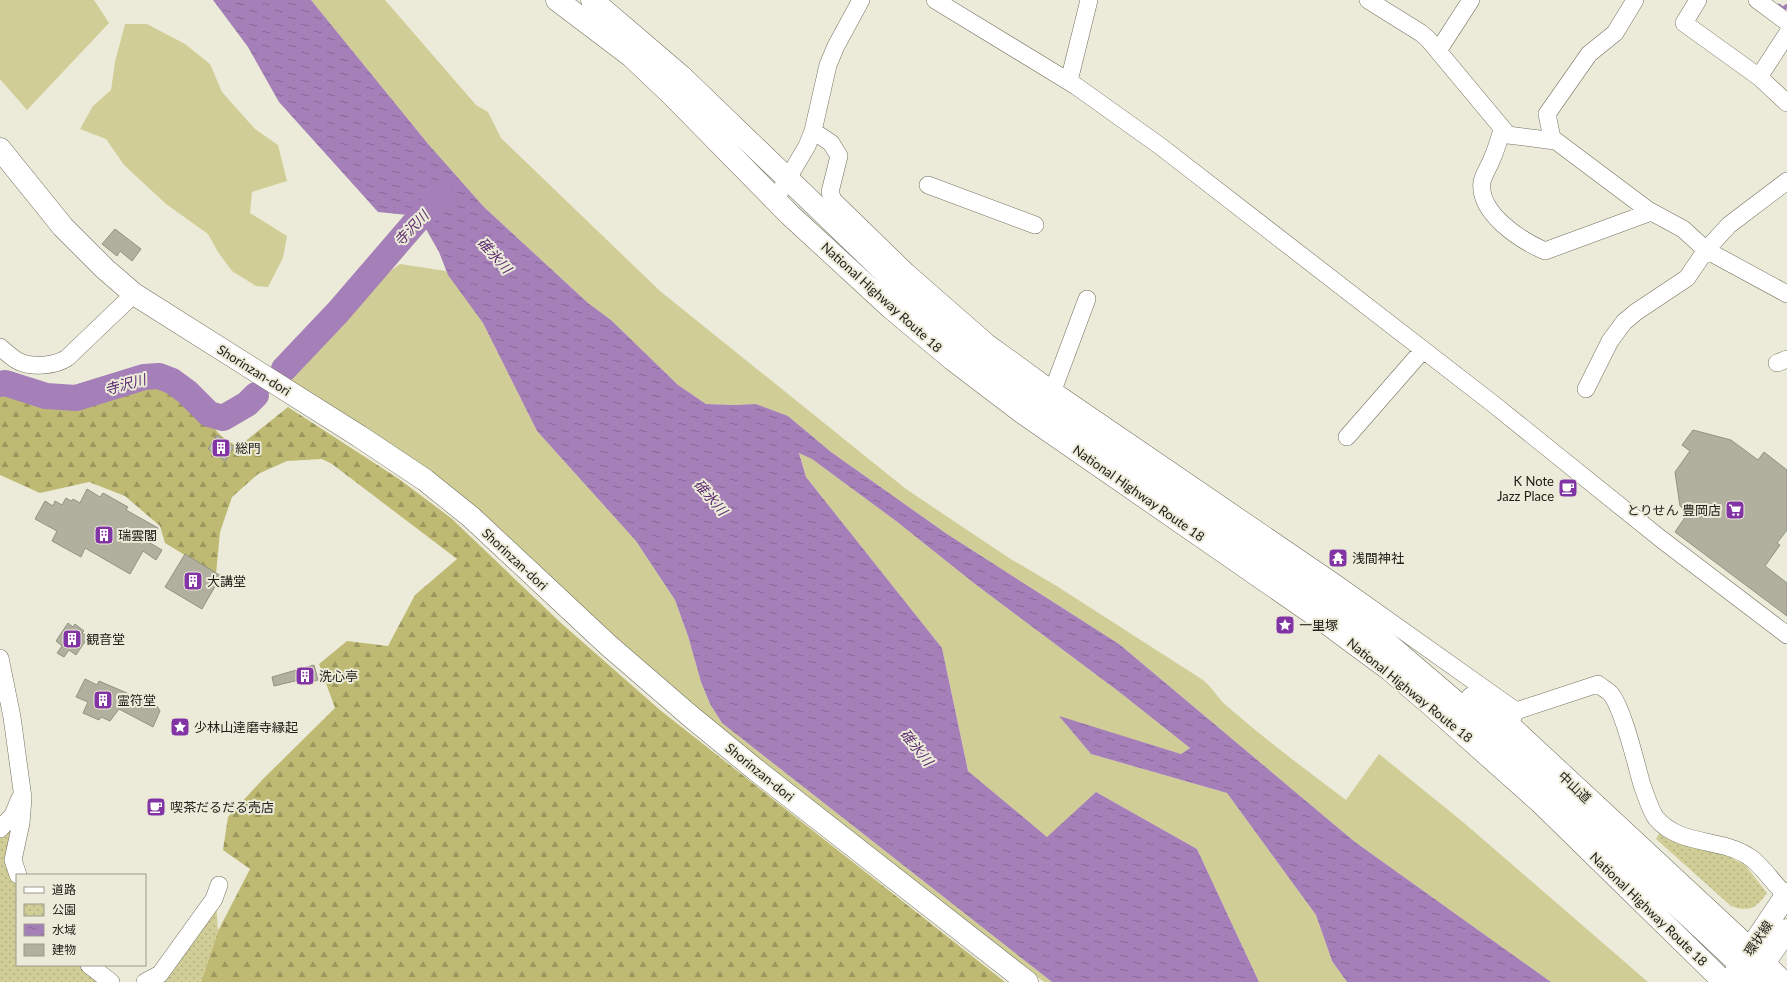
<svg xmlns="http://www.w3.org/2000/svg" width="1787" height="982" viewBox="0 0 1787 982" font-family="Lato,'Noto Sans JP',sans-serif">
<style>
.grass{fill:#d1cd97}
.forest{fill:url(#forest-firs)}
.park{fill:url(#park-dots)}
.water{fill:url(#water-ripples)}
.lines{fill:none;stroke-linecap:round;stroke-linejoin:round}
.stream{stroke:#a57fb8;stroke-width:4.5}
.river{stroke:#a57fb8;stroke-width:26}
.building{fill:#b1b09f;stroke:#939282}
.street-casing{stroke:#717060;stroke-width:18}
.secondary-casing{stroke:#717060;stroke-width:23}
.primary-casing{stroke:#717060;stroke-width:23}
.highway-casing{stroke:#717060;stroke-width:23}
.street{stroke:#fff;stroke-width:17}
.secondary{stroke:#fff;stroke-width:22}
.primary{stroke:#fff;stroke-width:22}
.highway{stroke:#fff;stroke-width:22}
.labels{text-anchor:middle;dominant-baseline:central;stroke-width:4;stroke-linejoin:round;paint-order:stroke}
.street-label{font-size:13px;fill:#21211b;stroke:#ecebd9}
.poi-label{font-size:13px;fill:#21211b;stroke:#ecebd9;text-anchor:start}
.water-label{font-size:14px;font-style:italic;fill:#5c2c71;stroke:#ecebd9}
</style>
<defs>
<pattern id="forest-firs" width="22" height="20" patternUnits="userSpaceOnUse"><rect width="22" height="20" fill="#bfba73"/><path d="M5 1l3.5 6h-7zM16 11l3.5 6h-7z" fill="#9b975e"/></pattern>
<pattern id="park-dots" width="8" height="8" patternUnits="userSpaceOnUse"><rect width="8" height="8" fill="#d1cd97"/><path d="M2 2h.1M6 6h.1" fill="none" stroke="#b3b082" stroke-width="1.8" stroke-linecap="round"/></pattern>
<pattern id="water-ripples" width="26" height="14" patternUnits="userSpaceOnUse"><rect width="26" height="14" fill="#a57fb8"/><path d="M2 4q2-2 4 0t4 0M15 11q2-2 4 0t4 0" fill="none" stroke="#866895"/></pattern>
</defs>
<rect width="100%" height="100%" fill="#ecebd9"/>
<path class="grass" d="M 0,0 L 94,0 L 109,23 L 27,110 L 0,79 Z
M 311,0 L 385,0 L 476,105 L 488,112 L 501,138 L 660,291 L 906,489 L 1009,558 L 1055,585 L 1203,680 C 1213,688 1219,700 1228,707 C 1266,740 1306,770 1346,800 L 1379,754 L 1463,822 L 1648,982 L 1551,982 L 1355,842 L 1119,644 L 947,534 L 831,452 L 788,416 L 756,404 L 734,405 L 706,404 L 678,385 L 611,320 L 588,303 L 484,207 L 429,145 Z
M 125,24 L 147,24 L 185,44 L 210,64 L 222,92 L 255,129 L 278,145 L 287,181 L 252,192 L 250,213 L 287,236 L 283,258 L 268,287 L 256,286 L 232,271 L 218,252 L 208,234 L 166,204 L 124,165 L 106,139 L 80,129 L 93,106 L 111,90 L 115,62 Z
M 400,264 L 446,271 L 483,323 L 537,431 L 636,541 L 675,600 L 688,636 L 701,682 L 710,704 L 722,723 L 1052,982 L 1044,982 L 718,728 L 284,377 L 372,284 Z
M 799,452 L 812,459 L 896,521 L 975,584 L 1118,691 L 1190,748 L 1181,754 L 1060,717 L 1091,754 L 1227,793 L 1316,915 L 1332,961 L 1347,982 L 1259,982 L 1197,849 L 1096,792 L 1048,838 L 968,771 L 942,648 L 806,477 Z"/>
<path class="forest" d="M 142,382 C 175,382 171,388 193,407 C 199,413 207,417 213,422 C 215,435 228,440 238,447 L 288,407 L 399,479 L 451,518 L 561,623 L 660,710 L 1005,982 L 201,982 L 218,931 L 250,869 L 223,850 L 228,817 L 263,779 L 335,708 L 319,664 L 347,641 L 388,646 L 415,595 L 457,559 L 332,464 L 322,459 L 287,461 L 258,474 L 232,497 L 220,532 L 216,574 L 165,543 L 160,526 L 125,496 L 89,482 L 40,493 L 0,475 L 0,392 L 36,399 L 55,405 Z"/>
<path class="park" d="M 17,817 L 17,965 L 83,965 L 105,982 L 0,982 L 0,837 Z
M 1660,832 L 1728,856 L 1745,865 L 1767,893 C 1756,909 1749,912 1731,906 L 1656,839 Z
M 216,903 L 218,931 L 201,982 L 156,982 Z"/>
<path class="water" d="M 213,0 L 311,0 L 429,145 L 484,207 L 588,303 L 611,320 L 678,385 L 706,404 L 734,405 L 756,404 L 788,416 L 831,452 L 947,534 L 1119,644 L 1355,842 L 1551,982 L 1347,982 L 1332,961 L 1316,915 L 1227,793 L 1091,754 L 1059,716 L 1181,754 L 1190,748 L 1118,691 L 975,584 L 896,521 L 812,459 L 799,453 L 806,477 L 942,648 L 968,771 L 1047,837 L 1096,792 L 1197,849 L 1259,982 L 1052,982 L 722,723 L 710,704 L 701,682 L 688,636 L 675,600 L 636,541 L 537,431 L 483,323 L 448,275 L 439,252 L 423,224 L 408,215 L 378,212 L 279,102 L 248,47 Z"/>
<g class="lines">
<path class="stream" d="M 1779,6 L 1783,9 L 1787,6"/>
<path class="river" d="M 284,369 L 338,312 L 419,218 L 443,197
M 0,384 L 5,383 L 46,396 L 76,398 L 144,377 L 159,376 L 172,381 L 187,392 L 209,414 L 223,418 L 247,404 L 256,395"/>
</g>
<path class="building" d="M 115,229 L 141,249 L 132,261 L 120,251 L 117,256 L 102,244 Z
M 1693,430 L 1731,440 L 1758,460 L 1764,452 L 1787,470 L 1787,530 L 1777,543 L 1780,545 L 1765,566 L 1787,583 L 1787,616 L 1675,532 L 1688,513 L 1680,506 L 1675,472 L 1690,451 L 1682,445 Z
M 217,435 L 234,447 L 225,461 L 208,449 Z
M 87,489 L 100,497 L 103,493 L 128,507 L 126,510 L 158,528 L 150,543 L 162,550 L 156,560 L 143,551 L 130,574 L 85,548 L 81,557 L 52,541 L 57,531 L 35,519 L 45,501 L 53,506 L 55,501 L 62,505 L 66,498 L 71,501 L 73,499 L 80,503 Z
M 185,554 L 221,576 L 202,609 L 165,587 Z
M 68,623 L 73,627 L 75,624 L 84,631 L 82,633 L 88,637 L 76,655 L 69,650 L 64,657 L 57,653 L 62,646 L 56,641 Z
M 314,665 L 318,680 L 301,685 L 299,680 L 274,686 L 272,677 Z
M 85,679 L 97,685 L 99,681 L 157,706 L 160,711 L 153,727 L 119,709 L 110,721 L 101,717 L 99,720 L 83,713 L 88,702 L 76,697 Z"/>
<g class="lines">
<g class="street-casing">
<path id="street" d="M 935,0 L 1076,86 L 1160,146 L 1492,403 L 1661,539 L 1787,635
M 1368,0 L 1421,33 L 1428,39 L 1508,135 L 1555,141
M 1635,0 L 1615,33 L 1589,54 L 1547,114 L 1552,138 L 1648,210 L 1683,229 L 1706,250 L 1787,294
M 1698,0 L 1684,23 L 1759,77 L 1787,103
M 1757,0 L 1787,22
M 1438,51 L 1471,0
M 1759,77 L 1787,34
M 1069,81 L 1089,0
M 1502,130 C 1499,140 1496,150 1492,159 C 1489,167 1484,173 1482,182 C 1478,213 1520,240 1545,251 L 1651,212
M 813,131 L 831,143 L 839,156 L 830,192 L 833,200 L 907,272 L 987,342 L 1053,390 L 1337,584 L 1516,711
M 928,185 L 1035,225
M 775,200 L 807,146 L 813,131 L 828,65 L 836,46 L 861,0
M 0,347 C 6,352 12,358 18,361 C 31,368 55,366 67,358 L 134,294
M 1777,363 L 1787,359
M 1586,389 L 1610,341 L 1624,322 L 1636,312 L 1687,278 L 1706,250 L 1729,225 L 1787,181
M 1053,390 L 1087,299
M 1347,437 L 1423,350
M 0,658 L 12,717 L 23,798 L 21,823 L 13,860 L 18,875
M 1511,721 L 1516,711 L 1598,684 C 1601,687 1607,690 1610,693 C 1623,707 1636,764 1642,785 C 1646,795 1650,810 1656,818 C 1679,846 1721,838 1748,856 C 1762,864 1773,884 1786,895
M 0,829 L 13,815 L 20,798
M 89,965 L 111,982
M 145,982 L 160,974 L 214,899 L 219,885"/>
</g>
<g class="secondary-casing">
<path id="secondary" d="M 0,149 L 63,227 L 105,269 L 134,294 L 359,436 L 425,480 L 471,517 L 608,645 L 689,715 L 756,770 L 1027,982
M 1750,975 L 1764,963 L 1787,930
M 1731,982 L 1740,964 L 1787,894"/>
</g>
<g class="primary-casing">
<path id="primary" d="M 1750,949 L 1783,982"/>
</g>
<g class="highway-casing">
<path id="highway" d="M 557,0 L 631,56 L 672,95 L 790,215 L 891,308 L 952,359 L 1023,413 L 1325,622 L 1390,670 L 1430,704 L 1540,802 L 1724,982
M 592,0 L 681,76 L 898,285 L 961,340 L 1033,396 L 1288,571 L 1387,643 L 1505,744 L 1759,982
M 1472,698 L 1509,725 L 1750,949"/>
</g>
<use href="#street" class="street"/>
<use href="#secondary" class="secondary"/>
<use href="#primary" class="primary"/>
<use href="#highway" class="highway"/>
</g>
<defs>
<g id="building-square" transform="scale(1)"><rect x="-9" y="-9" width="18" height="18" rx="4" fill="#8334a4" stroke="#ecebd9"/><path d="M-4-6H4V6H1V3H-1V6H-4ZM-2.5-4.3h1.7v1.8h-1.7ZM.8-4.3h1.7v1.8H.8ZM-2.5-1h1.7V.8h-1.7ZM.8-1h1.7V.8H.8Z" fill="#fff"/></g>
<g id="cafe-square" transform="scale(1)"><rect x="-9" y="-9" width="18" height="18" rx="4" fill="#8334a4" stroke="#ecebd9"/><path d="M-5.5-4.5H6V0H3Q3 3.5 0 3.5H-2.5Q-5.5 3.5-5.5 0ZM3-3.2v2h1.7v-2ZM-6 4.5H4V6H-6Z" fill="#fff"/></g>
<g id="supermarket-square" transform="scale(1)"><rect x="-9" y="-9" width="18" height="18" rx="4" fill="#8334a4" stroke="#ecebd9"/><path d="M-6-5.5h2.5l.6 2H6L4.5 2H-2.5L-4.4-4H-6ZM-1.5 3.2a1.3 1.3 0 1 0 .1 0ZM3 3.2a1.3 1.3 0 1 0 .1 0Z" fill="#fff"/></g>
<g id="temple-square" transform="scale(1)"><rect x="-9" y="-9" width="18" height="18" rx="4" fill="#8334a4" stroke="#ecebd9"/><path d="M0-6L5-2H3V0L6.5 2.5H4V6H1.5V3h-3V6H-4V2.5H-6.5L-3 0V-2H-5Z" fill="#fff"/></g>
<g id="sight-square" transform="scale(1)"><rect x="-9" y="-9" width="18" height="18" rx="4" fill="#8334a4" stroke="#ecebd9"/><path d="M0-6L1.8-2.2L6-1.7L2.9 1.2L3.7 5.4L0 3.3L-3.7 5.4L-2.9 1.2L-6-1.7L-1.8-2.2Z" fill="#fff"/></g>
</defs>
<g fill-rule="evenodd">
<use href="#building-square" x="221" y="448"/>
<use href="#cafe-square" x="1568" y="488"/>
<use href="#supermarket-square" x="1735" y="510"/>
<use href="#building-square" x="104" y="535"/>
<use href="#temple-square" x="1338" y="558"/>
<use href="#building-square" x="193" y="581"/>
<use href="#sight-square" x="1285" y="625"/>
<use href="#building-square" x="72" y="639"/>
<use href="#building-square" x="305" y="676"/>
<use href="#building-square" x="103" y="700"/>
<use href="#sight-square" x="180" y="727"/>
<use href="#cafe-square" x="156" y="807"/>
</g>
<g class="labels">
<g class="street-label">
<text transform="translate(882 297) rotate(42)">National Highway Route 18</text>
<text transform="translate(254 370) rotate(32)">Shorinzan-dori</text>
<text transform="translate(1139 493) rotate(35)">National Highway Route 18</text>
<text transform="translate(515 559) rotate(43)">Shorinzan-dori</text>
<text transform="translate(1410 690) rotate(39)">National Highway Route 18</text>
<text transform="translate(760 772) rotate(39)">Shorinzan-dori</text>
<text transform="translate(1575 787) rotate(43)">中山道</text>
<text transform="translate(1649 909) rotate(44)">National Highway Route 18</text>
<text transform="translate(1758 938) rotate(-56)">環状線</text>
</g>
<g class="poi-label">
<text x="235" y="448">総門</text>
<text x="1554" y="481" text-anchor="end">K Note<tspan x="1554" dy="15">Jazz Place</tspan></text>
<text x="1721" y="510" text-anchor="end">とりせん 豊岡店</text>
<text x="118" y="535">瑞雲閣</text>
<text x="1352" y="558">浅間神社</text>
<text x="207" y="581">大講堂</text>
<text x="1299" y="625">一里塚</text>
<text x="86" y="639">観音堂</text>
<text x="319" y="676">洗心亭</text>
<text x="117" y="700">霊符堂</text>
<text x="194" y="727">少林山達磨寺縁起</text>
<text x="170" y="807">喫茶だるだる売店</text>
</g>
<g class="water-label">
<text transform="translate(411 228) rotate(-46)">寺沢川</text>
<text transform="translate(495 255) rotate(48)">碓氷川</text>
<text transform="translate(125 384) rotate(-15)">寺沢川</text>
<text transform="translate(711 497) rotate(49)">碓氷川</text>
<text transform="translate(917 747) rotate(51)">碓氷川</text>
</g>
</g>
<rect x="16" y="874" width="130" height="92" fill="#ecebd9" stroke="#9b9a8d"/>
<rect x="24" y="887" width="20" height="6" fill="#ffffff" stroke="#9b9a8d"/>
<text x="52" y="894" font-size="12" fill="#21211b">道路</text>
<rect x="24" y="904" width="20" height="12" fill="url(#park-dots)" stroke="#9b9a8d"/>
<text x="52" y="914" font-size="12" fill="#21211b">公園</text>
<rect x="24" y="924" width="20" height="12" fill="url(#water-ripples)" stroke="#9b9a8d"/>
<text x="52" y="934" font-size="12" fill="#21211b">水域</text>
<rect x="24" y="944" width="20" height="12" fill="#b1b09f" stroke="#9b9a8d"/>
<text x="52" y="954" font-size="12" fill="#21211b">建物</text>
</svg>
